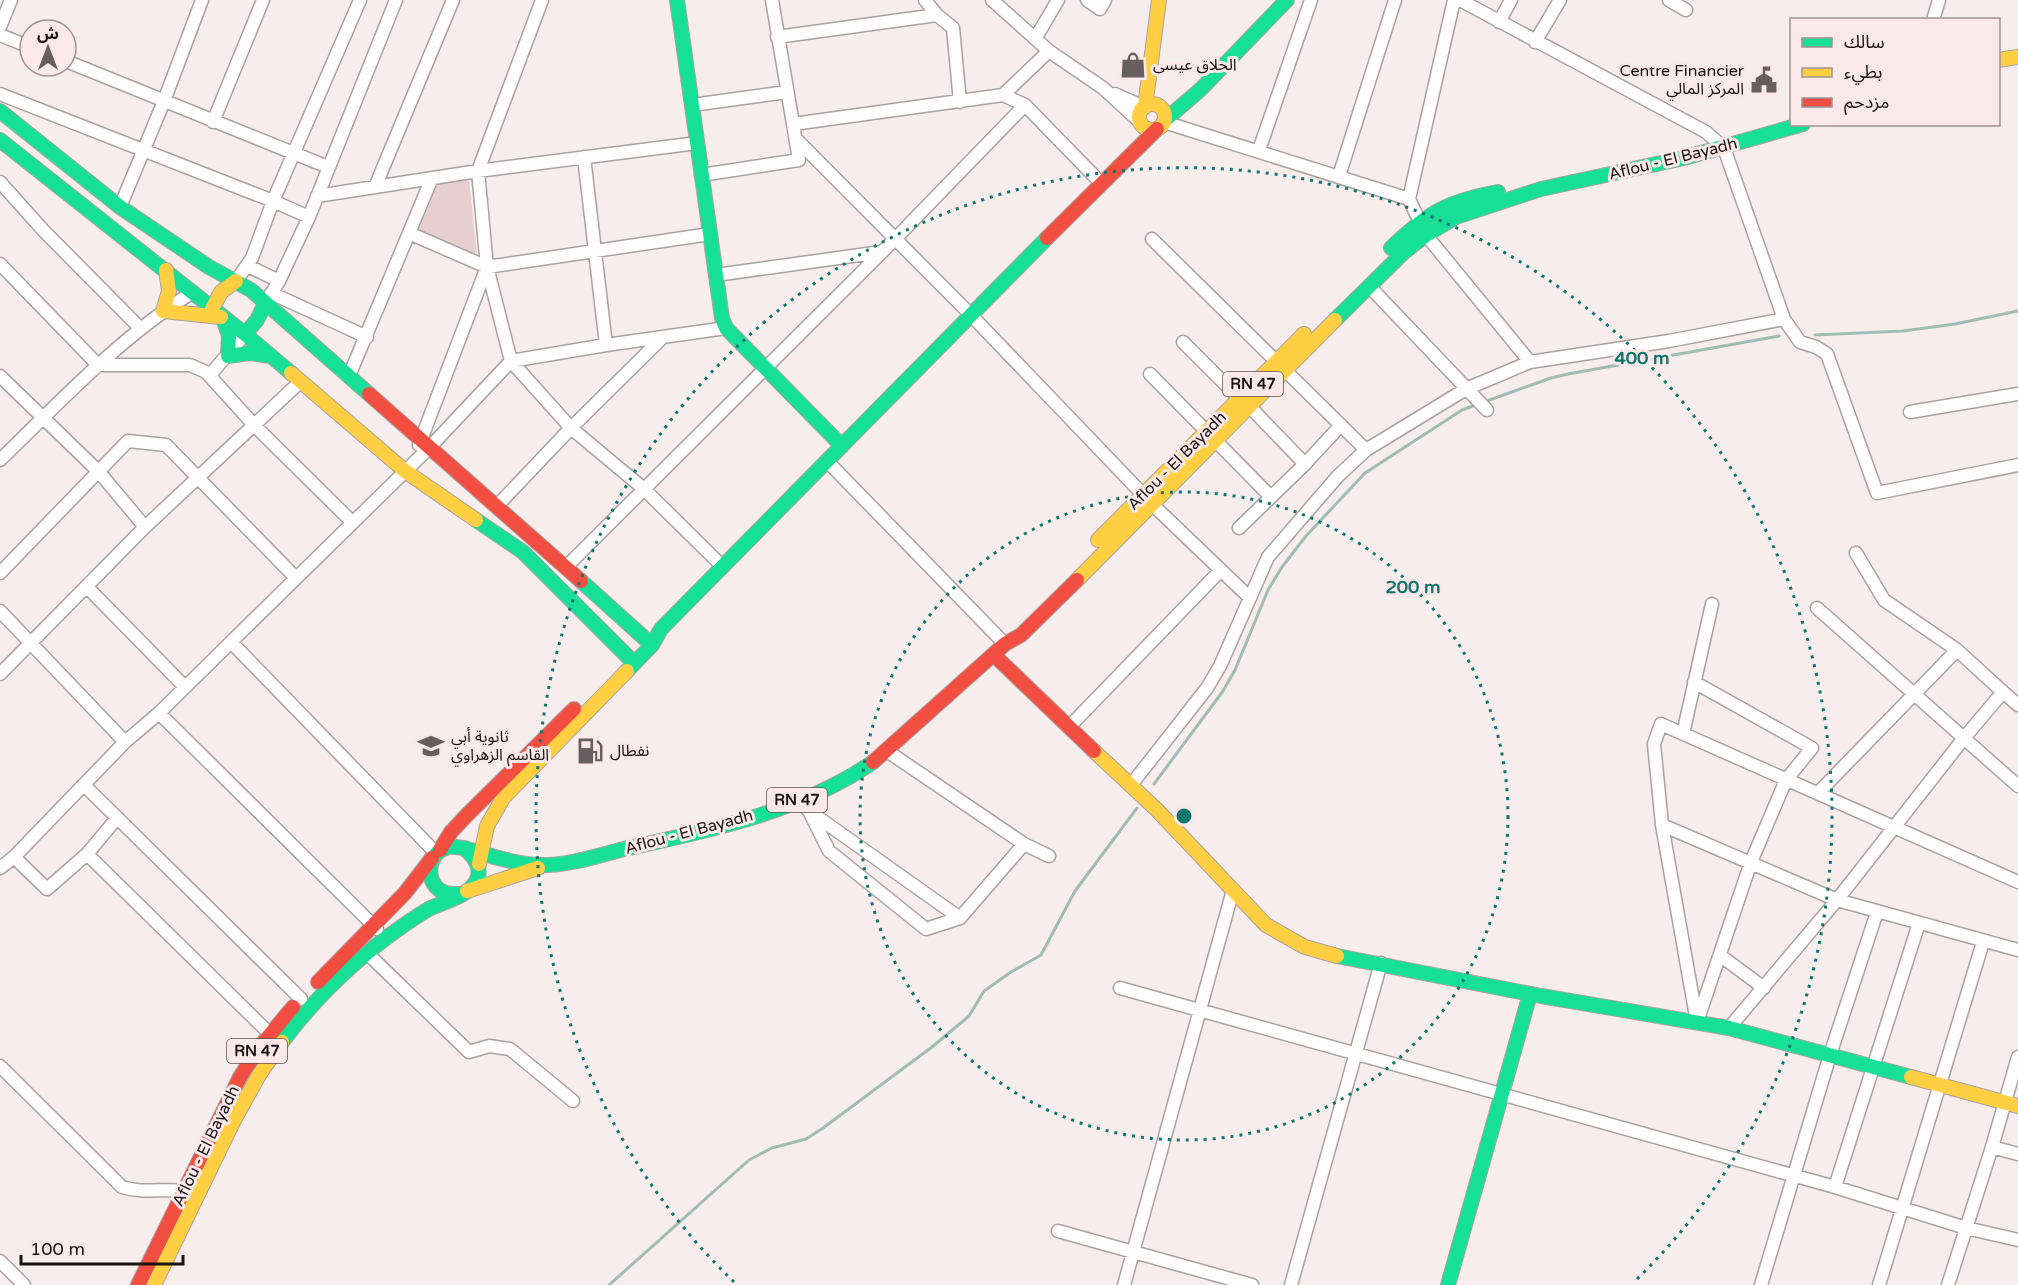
<svg xmlns="http://www.w3.org/2000/svg" width="2018" height="1285" viewBox="0 0 2018 1285" font-family="'Varela Round','Noto Sans Arabic',sans-serif">
<style>
.green{fill:#e8cfcf}
.lines{fill:none;stroke-linecap:round;stroke-linejoin:round}
.stream{stroke:#a0bcb4;stroke-width:3}
.street-casing{stroke:#a9a2a2;stroke-width:15}
.fast-casing{stroke:#a9a2a2;stroke-width:16}
.slow-casing{stroke:#a9a2a2;stroke-width:16}
.jam-casing{stroke:#a9a2a2;stroke-width:16}
.street{stroke:#fefcfc;stroke-width:12}
.fast{stroke:#16e098;stroke-width:14}
.slow{stroke:#ffcf43;stroke-width:14}
.jam{stroke:#f24e42;stroke-width:14}
.ring{fill:none;stroke:#0f766e;stroke-width:3;stroke-dasharray:3 6}
.labels{text-anchor:middle;dominant-baseline:central;stroke-width:6;stroke-linejoin:round;paint-order:stroke}
.shield{fill:#fbe9e9;stroke:#5d5353;stroke-width:1.5}
.shield-label{font-size:15px;font-weight:bold;fill:#191313}
.poi-label{font-size:16px;fill:#191313;stroke:#fbe9e9;text-anchor:start}
.street-label{font-size:16px;fill:#191313;stroke:#fbe9e9}
.centre{fill:#0f766e;stroke:#fbe9e9;stroke-width:3}
.ring-label{font-size:18px;text-anchor:middle;font-weight:bold;fill:#0f766e;stroke:#fbe9e9;stroke-width:6;stroke-linejoin:round;paint-order:stroke}
</style>
<rect width="100%" height="100%" fill="#f7eded"/>
<path class="green" d="M 469,180 L 477,255 L 418,232 L 438,183 Z"/>
<g class="lines">
<path class="stream" d="M 1815,335 L 1903,331 L 1955,324 L 2018,311
M 1484,402 L 1551,378 L 1568,374 L 1779,336
M 1154,784 L 1223,691 L 1235,670 L 1268,590 L 1282,567 L 1306,536 L 1365,473 L 1462,410 L 1478,404
M 609,1285 L 749,1160 L 772,1148 L 806,1139 L 823,1128 L 932,1047 L 969,1016 L 984,991 L 1011,972 L 1041,955 L 1075,891 L 1137,808"/>
<g class="street-casing">
<path id="street" d="M 453,0 L 375,187 L 478,171 L 697,143
M 542,0 L 478,171 L 487,267 L 511,361 L 571,428 L 644,489 L 723,567
M 772,0 L 793,124
M 925,0 L 937,15 L 953,28 L 960,102
M 992,0 L 1049,51 L 1103,88 L 1140,122
M 1087,0 L 1100,9 L 1105,0
M 1460,0 L 1706,132 L 1724,148 L 1784,319 L 1800,342 L 1816,347 L 1827,354 L 1877,493 L 2018,465
M 1669,0 L 1686,10
M 1933,20 L 1939,0
M 1499,22 L 1511,0
M 0,27 L 11,0
M 0,35 L 30,47
M 777,37 L 937,15
M 1034,37 L 1038,34 L 1058,0
M 1535,42 L 1560,0
M 66,61 L 328,167
M 0,94 L 273,201 L 309,217
M 1115,94 L 1144,107
M 692,105 L 787,92
M 1025,105 L 1101,183
M 213,122 L 263,0
M 1164,122 L 1409,199 L 1426,235 L 1530,362
M 796,139 L 971,315 L 1153,505 L 1249,597
M 1259,150 L 1311,0
M 584,157 L 606,345 L 726,328
M 701,175 L 799,160 L 793,124 L 1003,95 L 1049,51
M 1339,176 L 1395,0
M 432,178 L 409,233 L 487,267 L 710,234
M 0,182 L 43,230 L 140,328
M 317,196 L 375,187
M 1409,199 L 1454,0
M 120,207 L 164,101 L 202,0
M 1152,239 L 1366,450
M 0,264 L 98,365 L 190,365 L 206,372 L 254,425 L 352,522
M 248,266 L 279,281
M 716,275 L 881,252
M 236,281 L 252,258 L 273,201 L 360,0
M 1369,286 L 1487,410
M 271,293 L 367,337
M 265,304 L 279,281 L 309,217 L 396,0
M 1183,342 L 1239,398
M 1150,374 L 1271,497
M 210,375 L 245,334
M 0,376 L 99,472 L 145,527
M 349,376 L 409,233
M 1250,407 L 1305,464
M 1910,412 L 2018,394
M 419,445 L 487,267
M 0,460 C 61,401 120,337 193,292
M 827,461 L 1005,644
M 497,506 L 571,428 L 663,337
M 1239,528 L 1305,464 L 1341,425
M 1856,553 L 1884,600 L 1957,650 L 2003,692
M 566,567 L 895,239 L 1025,105 L 1003,95
M 0,573 L 128,441 L 166,445 L 295,577
M 87,587 L 185,687
M 1817,608 L 2018,786
M 0,611 L 125,742
M 231,642 L 430,447 L 511,361 L 606,345
M 0,674 L 145,527 L 301,381
M 1694,682 L 1812,748 L 1786,780 L 1751,862 L 1697,1022
M 159,713 L 377,929
M 1069,727 L 1221,570
M 1683,734 L 1712,604
M 887,751 L 1024,844 L 1049,856
M 84,785 L 301,999
M 1131,785 L 1207,688 L 1220,666 L 1268,557 L 1338,476 L 1366,450 L 1466,389 L 1530,362 L 1669,341 L 1784,319
M 1818,793 L 1957,650
M 798,799 L 809,811 L 960,918 L 1024,844
M 810,813 L 829,851 L 926,929 L 960,918
M 1662,825 L 1837,900 L 2018,950
M 87,854 L 270,1034
M 14,857 L 47,889 L 87,854 L 117,818
M 0,868 L 14,857 L 125,742 L 159,713 L 231,642 L 436,853
M 368,954 L 469,1052 L 489,1046 L 510,1049 L 573,1101
M 1721,956 L 1764,988
M 1120,988 L 1835,1187 L 1966,1228 L 2018,1240
M 1697,1022 L 1662,825 L 1654,744 L 1661,724 L 2018,882
M 1729,1028 L 1837,900 L 1964,738 L 2003,692 L 2018,705
M 0,1066 L 122,1187 C 143,1194 162,1188 184,1191
M 1992,1147 L 2018,1154
M 1835,1187 L 1919,923
M 1058,1231 L 1252,1285
M 0,1261 L 24,1285
M 1124,1285 L 1233,890
M 1291,1285 L 1381,963
M 1761,1285 L 1830,1055 L 1877,912
M 1879,1285 L 1983,942
M 1948,1285 L 1992,1147 L 2018,1057"/>
</g>
<g class="fast-casing">
<path id="fast" d="M 677,0 L 722,318 L 726,328 L 842,446
M 0,111 L 120,207 L 209,267 L 251,290 L 369,394
M 1164,121 L 1201,89 L 1287,0
M 0,140 L 245,334 L 291,373
M 1391,248 C 1427,213 1448,201 1498,192
M 223,318 L 229,336 L 228,356 L 250,353 L 271,356
M 1335,320 L 1403,253 L 1426,235 L 1456,217 L 1541,189 L 1684,158 L 1803,124
M 245,334 L 257,320 L 265,304
M 476,520 L 523,552 L 634,663
M 581,581 L 652,645
M 627,671 L 652,645 L 661,629 L 1047,238
M 464,848 C 491,856 520,866 549,865 C 574,864 600,855 624,849 C 708,831 801,812 873,762
M 1337,956 L 1541,996 L 1729,1028 L 1911,1077
M 282,1042 C 315,998 358,957 404,925 C 411,920 419,915 427,910 C 442,902 465,898 475,883 C 484,870 475,857 464,848 C 460,848 454,846 449,847 C 426,851 423,886 446,893 C 451,894 457,894 461,894
M 1448,1285 L 1530,994"/>
</g>
<g class="slow-casing">
<path id="slow" d="M 1998,60 L 2018,57
M1139 117a13 13 0 1 1 26 0a13 13 0 1 1-26 0Z
M 1145,107 L 1159,0
M 166,270 L 169,291 L 163,311 L 221,317
M 212,309 L 221,292 L 236,281
M 291,373 L 405,471 L 476,520
M 1098,540 L 1304,334
M 1077,580 L 1335,320
M 1094,751 L 1157,810 L 1266,925 L 1305,947 L 1337,956
M 479,864 L 487,826 L 503,798 L 627,671
M 467,891 L 538,868
M 1911,1077 L 2018,1106
M 154,1285 L 234,1120 L 259,1075 L 282,1042"/>
</g>
<g class="jam-casing">
<path id="jam" d="M 1047,238 L 1157,129
M 369,394 L 581,581
M 994,655 L 1094,751
M 873,762 L 1005,644 L 1021,635 L 1077,580
M 440,850 L 451,832 L 466,816 L 574,709
M 318,982 L 405,893 L 432,858
M 138,1285 L 240,1077 L 259,1048 L 293,1007"/>
</g>
<use href="#street" class="street"/>
<use href="#fast" class="fast"/>
<use href="#slow" class="slow"/>
<use href="#jam" class="jam"/>
</g>
<g class="ring">
<circle cx="1184" cy="816" r="324"/>
<path d="M734 1282A648 648 0 1 1 1634 1282"/>
</g>
<defs>
<g id="shop-bare" transform="scale(2.07)"><path d="M-5-2.5h2.3a2.7 3.5 0 0 1 5.4 0H5L5.5 6h-11ZM-1.5-2.5h3a1.5 2.3 0 0 0-3 0Z" fill="#675f5f" stroke="#fbe9e9" stroke-width="2.5" paint-order="stroke"/></g>
<g id="civic-bare" transform="scale(2.07)"><path d="M-.6-6.5H3V-4.5H.6V-3L4-1V1h2V6H-6V1h2V-1L-.6-3ZM-1.2 2.5V6h2.4V2.5Z" fill="#675f5f" stroke="#fbe9e9" stroke-width="2.5" paint-order="stroke"/></g>
<g id="school-bare" transform="scale(2.07)"><path d="M0-5L7-2L0 1L-7-2ZM-4 1L0 2.5L4 1V4Q0 6-4 4Z" fill="#675f5f" stroke="#fbe9e9" stroke-width="2.5" paint-order="stroke"/></g>
<g id="fuel-bare" transform="scale(2.07)"><path d="M-5.5-6h7V0h2V4h1.3V-2.5L3-4.5l.8-.8L6-3V5H2.5V1h-1V6h-7ZM-4.2-4.7v3.2H.2V-4.7Z" fill="#675f5f" stroke="#fbe9e9" stroke-width="2.5" paint-order="stroke"/></g>
</defs>
<g fill-rule="evenodd">
<use href="#shop-bare" x="1133" y="65"/>
<use href="#civic-bare" x="1764" y="80"/>
<use href="#school-bare" x="431" y="746"/>
<use href="#fuel-bare" x="590" y="751"/>
</g>
<g class="labels">
<g class="shield">
<rect x="1223" y="372" width="60" height="24" rx="4.5"/>
<rect x="767" y="788" width="60" height="24" rx="4.5"/>
<rect x="227" y="1039" width="60" height="24" rx="4.5"/>
</g>
<g class="shield-label">
<text x="1253" y="384">RN 47</text>
<text x="797" y="800">RN 47</text>
<text x="257" y="1051">RN 47</text>
</g>
<g class="poi-label">
<text x="1153" y="65">الحلاق عيسى</text>
<text x="1744" y="71" text-anchor="end">Centre Financier<tspan x="1744" dy="18">المركز المالي</tspan></text>
<text x="451" y="737">ثانوية أبي<tspan x="451" dy="18">القاسم الزهراوي</tspan></text>
<text x="610" y="751">نفطال</text>
</g>
<g class="street-label">
<text transform="translate(1673 159) rotate(-14)">Aflou - El Bayadh</text>
<text transform="translate(1177 461) rotate(-45)">Aflou - El Bayadh</text>
<text transform="translate(689 832) rotate(-15)">Aflou - El Bayadh</text>
<text transform="translate(206 1146) rotate(-64)">Aflou - El Bayadh</text>
</g>
</g>
<circle cx="1184" cy="816" r="9" class="centre"/>
<g class="ring-label">
<text x="1642" y="364">400 m</text>
<text x="1413" y="593">200 m</text>
</g>
<rect x="1790" y="18" width="210" height="108" fill="#fbe9e9" stroke="#a19393" stroke-width="1.5"/>
<rect x="1802" y="38" width="30" height="9" fill="#16e098" stroke="#a19393" stroke-width="1.5"/>
<text x="1844" y="48" font-size="18" fill="#191313">سالك</text>
<rect x="1802" y="68" width="30" height="9" fill="#ffcf43" stroke="#a19393" stroke-width="1.5"/>
<text x="1844" y="78" font-size="18" fill="#191313">بطيء</text>
<rect x="1802" y="98" width="30" height="9" fill="#f24e42" stroke="#a19393" stroke-width="1.5"/>
<text x="1844" y="108" font-size="18" fill="#191313">مزدحم</text>
<g transform="translate(48 48)"><circle r="28" fill="#fbe9e9" stroke="#a19393" stroke-width="1.5"/>
<path d="M0-4.5L10 22L0 15L-10 22Z" fill="#675f5f"/>
<text y="-9" font-size="16" font-weight="bold" text-anchor="middle" fill="#191313">ش</text>
</g>
<path d="M21 1255v9h162v-9" fill="none" stroke="#191313" stroke-width="3"/>
<text x="30" y="1255" font-size="18" fill="#191313" stroke="#fbe9e9" stroke-width="4.5" paint-order="stroke">100 m</text>
</svg>
